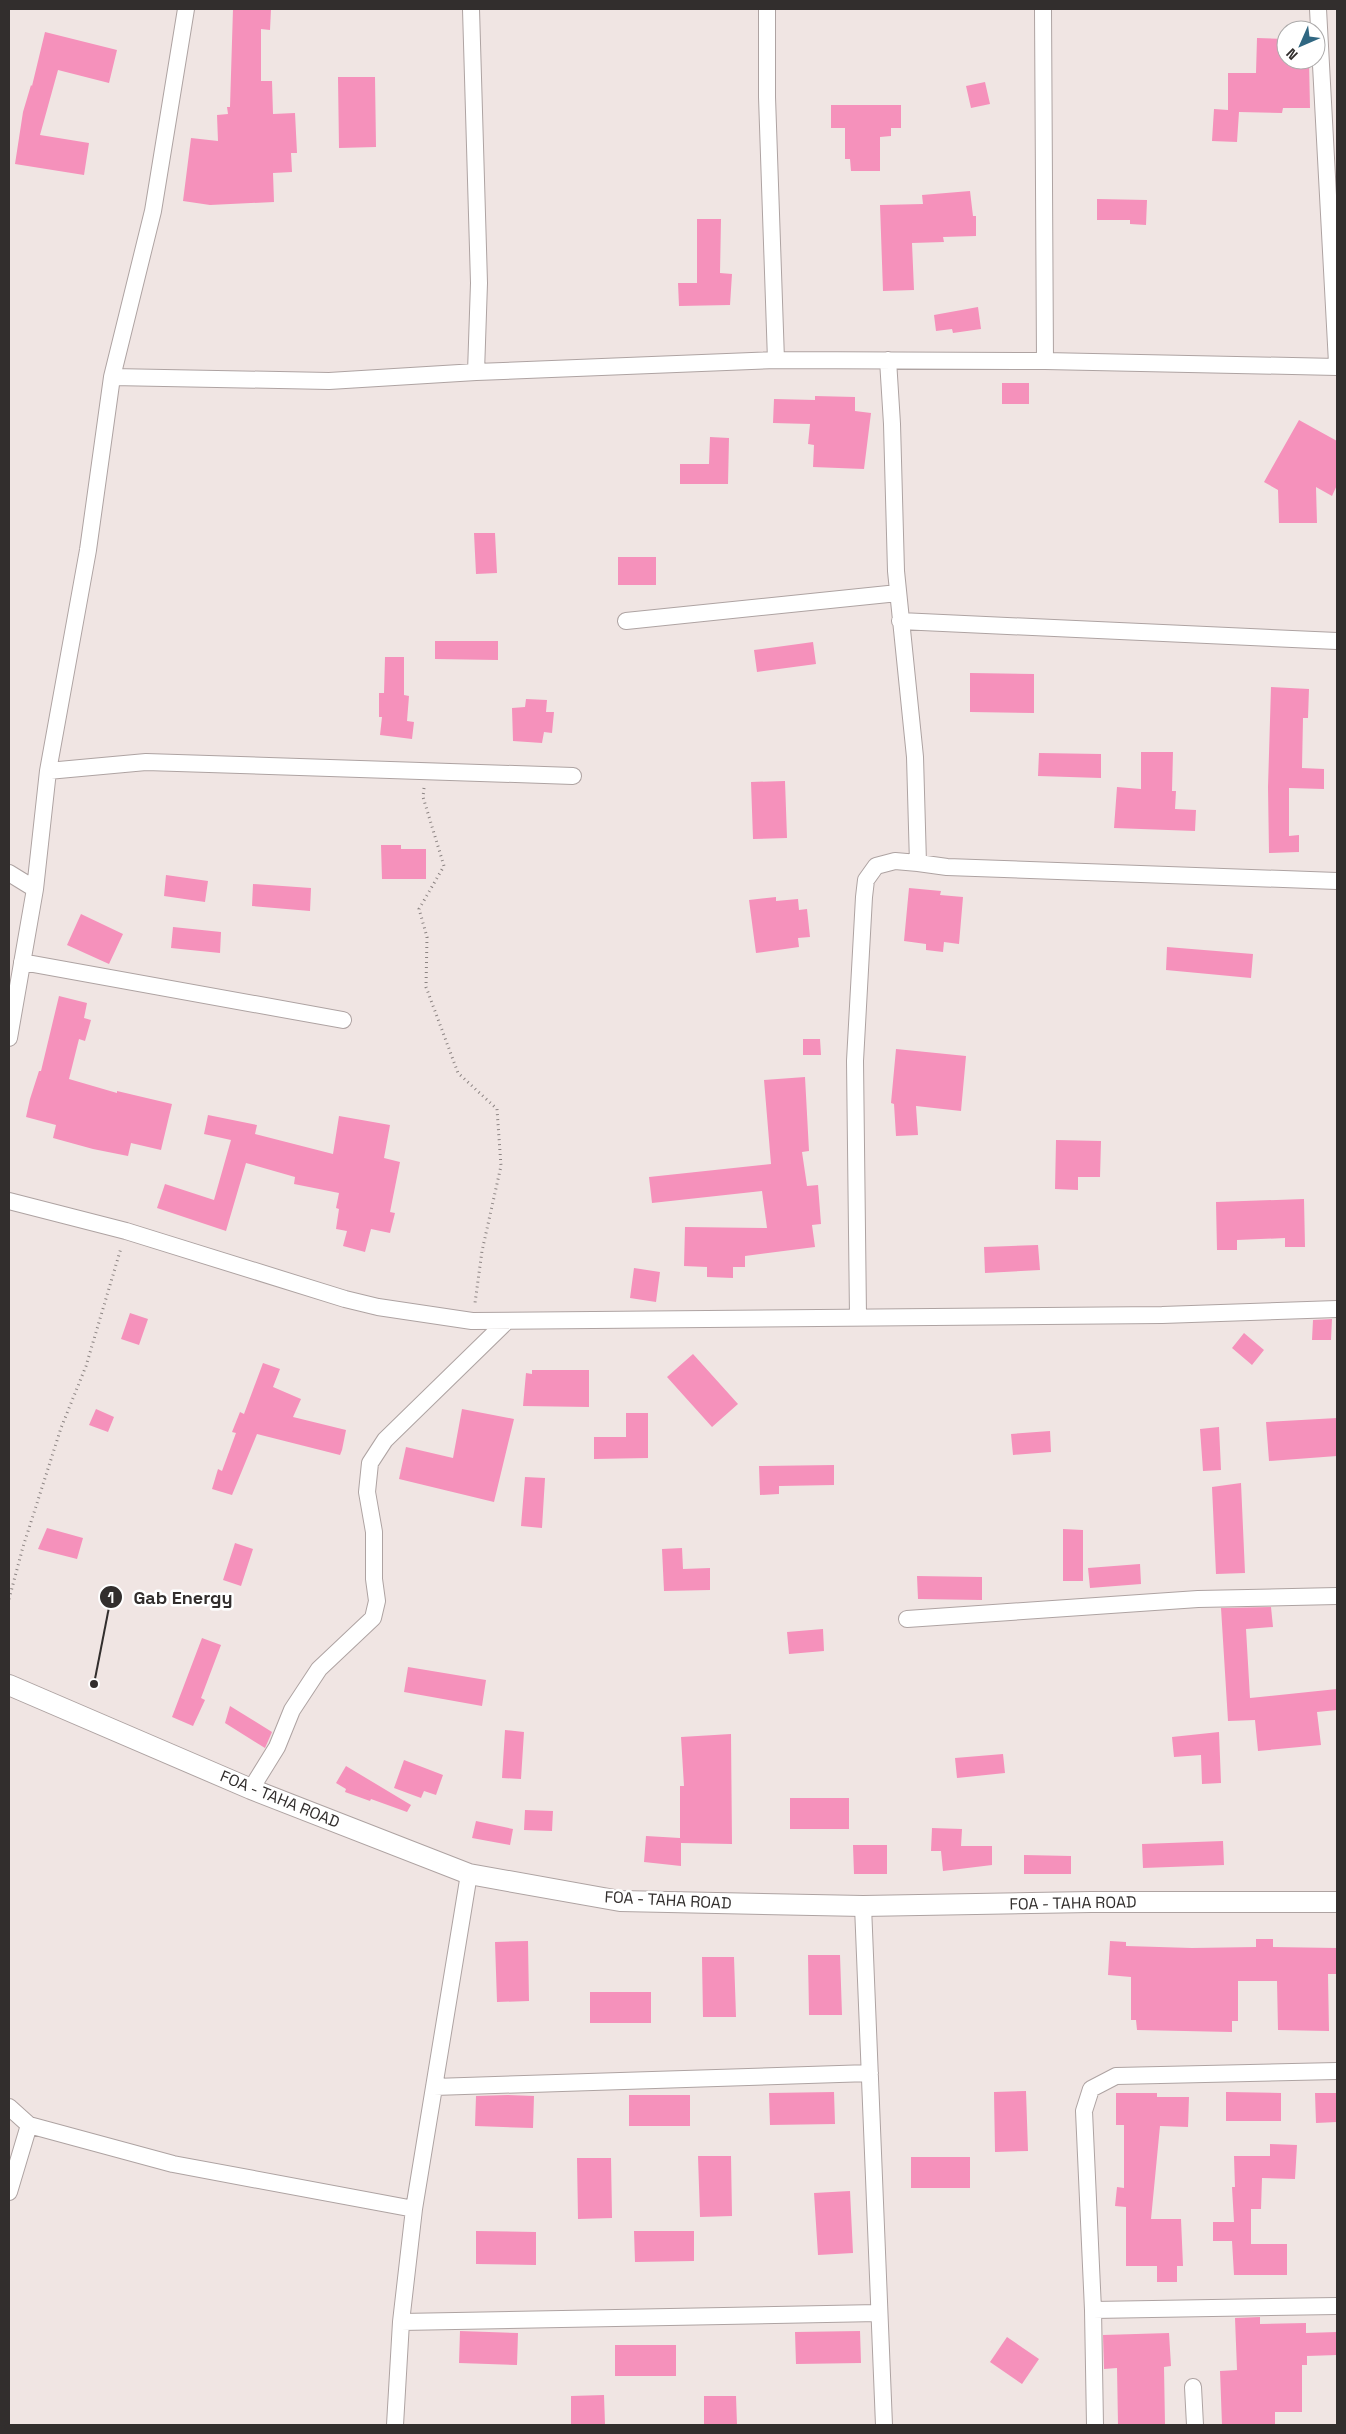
<svg xmlns="http://www.w3.org/2000/svg" width="1346" height="2434" viewBox="0 0 1346 2434" font-family="'Space Grotesk',sans-serif">
<style>
.building{fill:#f591bb}
.lines{fill:none;stroke-linecap:round;stroke-linejoin:round}
.minor-casing{stroke:#aea3a2;stroke-width:18}
.tertiary-casing{stroke:#aea3a2;stroke-width:22}
.path{stroke:#8c8483;stroke-width:3;stroke-dasharray:1 4;stroke-linecap:butt}
.minor{stroke:#fff;stroke-width:16}
.tertiary{stroke:#fff;stroke-width:20}
.labels{text-anchor:middle;dominant-baseline:central;stroke-width:5;stroke-linejoin:round;paint-order:stroke}
.street-label{font-size:16px;fill:#322e2d;stroke:#fff}
.leader{fill:none;stroke:#322e2d;stroke-width:2}
.callout-dot{fill:#322e2d;stroke:#fff;stroke-width:2}
.mark-label{font-size:15px;text-anchor:middle;font-weight:bold;fill:#fff}
.callout-label{font-size:18px;text-anchor:middle;font-weight:bold;fill:#322e2d;stroke:#fff;stroke-width:5;stroke-linejoin:round;paint-order:stroke}
</style>
<rect width="100%" height="100%" fill="#f0e5e3"/>
<path class="building" d="M 233,9 L 271,9 L 270,30 L 261,29 L 261,81 L 272,81 L 273,114 L 295,113 L 297,153 L 291,153 L 292,172 L 273,173 L 274,202 L 210,205 L 183,201 L 191,138 L 218,141 L 217,115 L 228,114 L 227,107 L 230,107 Z
M 45,32 L 117,50 L 109,83 L 58,70 L 40,135 L 89,143 L 84,175 L 15,164 L 23,112 L 31,85 L 32,86 Z
M 1257,38 L 1286,39 L 1286,60 L 1309,60 L 1310,108 L 1283,108 L 1282,113 L 1239,112 L 1237,142 L 1212,141 L 1214,109 L 1228,110 L 1228,73 L 1256,73 Z
M 338,77 L 375,77 L 376,147 L 339,148 Z
M 985,82 L 990,104 L 971,108 L 966,86 Z
M 831,105 L 901,105 L 901,128 L 891,128 L 891,136 L 880,137 L 880,171 L 851,171 L 850,159 L 845,159 L 845,128 L 831,128 Z
M 970,191 L 973,216 L 976,216 L 976,236 L 943,237 L 944,242 L 912,243 L 914,290 L 883,291 L 880,205 L 923,204 L 922,195 Z
M 1097,199 L 1147,200 L 1146,225 L 1130,224 L 1130,220 L 1097,220 Z
M 697,219 L 721,219 L 720,273 L 732,274 L 730,305 L 679,306 L 678,283 L 697,283 Z
M 978,307 L 981,329 L 953,333 L 952,329 L 936,331 L 934,315 Z
M 1002,383 L 1029,383 L 1029,404 L 1002,404 Z
M 815,396 L 855,397 L 855,411 L 871,413 L 864,469 L 813,467 L 814,445 L 808,444 L 810,424 L 773,423 L 774,399 L 815,400 Z
M 1299,420 L 1337,441 L 1337,485 L 1332,496 L 1316,487 L 1317,523 L 1279,523 L 1278,490 L 1264,482 Z
M 710,437 L 729,438 L 728,484 L 680,484 L 680,464 L 709,464 Z
M 474,533 L 495,533 L 497,573 L 476,574 Z
M 618,557 L 656,557 L 656,585 L 618,585 Z
M 435,641 L 498,641 L 498,660 L 435,659 Z
M 813,642 L 816,664 L 757,672 L 754,650 Z
M 385,657 L 404,657 L 404,695 L 409,696 L 407,721 L 414,722 L 412,739 L 380,735 L 382,717 L 379,717 L 379,693 L 384,693 Z
M 970,673 L 1034,674 L 1034,713 L 970,712 Z
M 1271,687 L 1309,689 L 1308,718 L 1303,718 L 1302,768 L 1324,769 L 1324,789 L 1289,788 L 1289,836 L 1299,835 L 1299,852 L 1269,853 L 1268,787 Z
M 526,699 L 547,700 L 546,712 L 554,712 L 552,733 L 544,732 L 542,743 L 513,741 L 512,708 L 525,707 Z
M 1141,752 L 1173,752 L 1172,791 L 1176,791 L 1175,809 L 1196,810 L 1195,831 L 1114,828 L 1117,787 L 1141,789 Z
M 1039,753 L 1101,754 L 1101,778 L 1038,776 Z
M 785,781 L 787,838 L 753,839 L 751,782 Z
M 381,845 L 401,845 L 401,849 L 426,849 L 426,879 L 382,879 Z
M 166,875 L 208,881 L 205,902 L 164,896 Z
M 253,884 L 311,888 L 310,911 L 252,906 Z
M 909,888 L 941,891 L 940,895 L 963,897 L 959,944 L 944,942 L 943,952 L 926,950 L 926,944 L 904,941 Z
M 776,897 L 776,901 L 798,899 L 799,910 L 807,909 L 810,937 L 798,938 L 799,947 L 756,953 L 749,900 Z
M 81,914 L 123,934 L 109,964 L 67,945 Z
M 173,927 L 221,932 L 220,953 L 171,948 Z
M 1167,947 L 1253,954 L 1251,978 L 1166,970 Z
M 59,996 L 87,1003 L 84,1018 L 91,1020 L 85,1041 L 79,1039 L 69,1079 L 117,1093 L 117,1091 L 172,1104 L 161,1150 L 131,1143 L 128,1156 L 93,1149 L 53,1138 L 56,1125 L 26,1117 L 30,1099 L 39,1071 L 41,1071 Z
M 803,1039 L 820,1039 L 821,1055 L 803,1055 Z
M 896,1049 L 966,1056 L 961,1111 L 916,1106 L 918,1135 L 896,1136 L 894,1104 L 891,1103 Z
M 805,1077 L 809,1151 L 802,1152 L 807,1186 L 818,1185 L 821,1224 L 812,1225 L 815,1247 L 745,1256 L 745,1267 L 733,1267 L 733,1278 L 707,1277 L 707,1267 L 684,1266 L 685,1227 L 767,1228 L 762,1191 L 652,1203 L 649,1177 L 771,1164 L 764,1080 Z
M 208,1115 L 257,1125 L 255,1134 L 333,1154 L 339,1116 L 390,1125 L 384,1158 L 400,1162 L 390,1212 L 395,1213 L 390,1233 L 371,1229 L 365,1252 L 343,1246 L 347,1231 L 336,1229 L 339,1209 L 336,1208 L 339,1193 L 294,1184 L 295,1177 L 246,1163 L 226,1231 L 157,1208 L 165,1184 L 214,1200 L 231,1140 L 204,1134 Z
M 1056,1140 L 1101,1141 L 1100,1177 L 1078,1177 L 1078,1190 L 1055,1189 Z
M 1304,1199 L 1305,1247 L 1285,1247 L 1285,1238 L 1237,1240 L 1237,1250 L 1217,1250 L 1216,1202 Z
M 1038,1245 L 1040,1270 L 985,1273 L 984,1247 Z
M 634,1268 L 660,1272 L 656,1302 L 630,1298 Z
M 130,1313 L 148,1319 L 139,1345 L 121,1339 Z
M 1332,1319 L 1331,1340 L 1312,1340 L 1313,1320 Z
M 1244,1333 L 1264,1350 L 1252,1365 L 1232,1348 Z
M 693,1354 L 738,1404 L 712,1427 L 667,1377 Z
M 263,1363 L 280,1369 L 273,1387 L 301,1399 L 293,1417 L 346,1430 L 342,1450 L 340,1455 L 257,1434 L 232,1495 L 212,1489 L 218,1469 L 222,1471 L 236,1433 L 232,1432 L 240,1412 L 244,1414 Z
M 532,1370 L 589,1370 L 589,1407 L 523,1406 L 526,1373 L 532,1374 Z
M 96,1409 L 114,1417 L 108,1432 L 89,1425 Z
M 462,1409 L 514,1419 L 494,1502 L 399,1479 L 406,1447 L 453,1458 Z
M 626,1413 L 648,1413 L 648,1458 L 594,1459 L 594,1437 L 626,1437 Z
M 1337,1418 L 1337,1456 L 1269,1461 L 1266,1422 Z
M 1219,1427 L 1221,1470 L 1203,1471 L 1200,1429 Z
M 1050,1431 L 1051,1452 L 1013,1455 L 1011,1434 Z
M 834,1465 L 834,1485 L 779,1486 L 779,1494 L 760,1495 L 759,1466 Z
M 525,1477 L 545,1478 L 542,1528 L 521,1526 Z
M 1241,1483 L 1245,1573 L 1216,1574 L 1212,1487 Z
M 47,1528 L 83,1538 L 77,1559 L 38,1549 Z
M 1063,1529 L 1083,1530 L 1083,1581 L 1063,1581 Z
M 235,1543 L 253,1549 L 241,1586 L 223,1580 Z
M 682,1548 L 683,1569 L 710,1568 L 710,1590 L 664,1591 L 662,1549 Z
M 1140,1564 L 1141,1584 L 1090,1588 L 1088,1568 Z
M 917,1576 L 982,1577 L 982,1600 L 918,1599 Z
M 1271,1607 L 1273,1627 L 1246,1629 L 1250,1698 L 1337,1689 L 1337,1710 L 1317,1712 L 1321,1745 L 1258,1751 L 1255,1720 L 1228,1721 L 1221,1608 Z
M 823,1629 L 824,1651 L 789,1654 L 787,1632 Z
M 202,1638 L 221,1645 L 201,1698 L 205,1700 L 193,1726 L 172,1717 Z
M 408,1667 L 486,1680 L 482,1706 L 404,1692 Z
M 230,1706 L 272,1732 L 265,1748 L 225,1723 Z
M 505,1730 L 524,1732 L 521,1779 L 502,1778 Z
M 1219,1732 L 1221,1783 L 1202,1784 L 1201,1755 L 1174,1757 L 1172,1737 Z
M 731,1734 L 732,1844 L 681,1843 L 681,1866 L 644,1862 L 646,1836 L 680,1838 L 680,1786 L 684,1786 L 681,1737 Z
M 1003,1754 L 1005,1773 L 957,1778 L 955,1758 Z
M 404,1760 L 443,1775 L 436,1795 L 424,1791 L 421,1798 L 394,1788 Z
M 346,1766 L 411,1805 L 407,1812 L 371,1799 L 370,1801 L 345,1792 L 346,1789 L 336,1783 Z
M 790,1798 L 849,1798 L 849,1829 L 790,1829 Z
M 525,1810 L 553,1811 L 552,1831 L 524,1830 Z
M 476,1821 L 513,1829 L 510,1845 L 472,1838 Z
M 932,1828 L 962,1829 L 961,1846 L 992,1846 L 992,1865 L 943,1871 L 941,1851 L 931,1851 Z
M 1223,1841 L 1224,1865 L 1143,1868 L 1142,1844 Z
M 853,1845 L 887,1845 L 887,1874 L 854,1874 Z
M 1024,1855 L 1071,1856 L 1071,1874 L 1024,1874 Z
M 1256,1939 L 1273,1939 L 1273,1947 L 1337,1948 L 1337,1974 L 1328,1974 L 1329,2031 L 1278,2030 L 1277,1981 L 1238,1981 L 1238,2021 L 1232,2021 L 1232,2032 L 1137,2030 L 1136,2020 L 1131,2020 L 1131,1977 L 1108,1975 L 1110,1941 L 1126,1942 L 1126,1946 L 1192,1948 L 1256,1947 Z
M 528,1941 L 529,2001 L 497,2002 L 495,1942 Z
M 808,1955 L 840,1955 L 842,2015 L 809,2015 Z
M 702,1957 L 734,1957 L 736,2017 L 703,2017 Z
M 590,1992 L 651,1992 L 651,2023 L 590,2023 Z
M 1026,2091 L 1028,2151 L 995,2152 L 994,2092 Z
M 834,2092 L 835,2124 L 770,2125 L 769,2093 Z
M 1226,2092 L 1281,2093 L 1281,2121 L 1226,2121 Z
M 1116,2093 L 1157,2093 L 1157,2097 L 1189,2097 L 1188,2127 L 1160,2126 L 1151,2219 L 1181,2219 L 1183,2266 L 1177,2266 L 1177,2282 L 1157,2282 L 1157,2266 L 1126,2266 L 1126,2207 L 1115,2206 L 1117,2187 L 1124,2188 L 1124,2125 L 1116,2125 Z
M 1315,2093 L 1336,2093 L 1337,2122 L 1316,2123 Z
M 507,2095 L 534,2096 L 533,2128 L 475,2126 L 476,2096 Z
M 629,2095 L 690,2095 L 690,2126 L 629,2126 Z
M 1270,2144 L 1297,2145 L 1295,2179 L 1262,2178 L 1261,2209 L 1251,2209 L 1251,2244 L 1287,2244 L 1287,2275 L 1234,2275 L 1232,2241 L 1213,2241 L 1213,2222 L 1234,2222 L 1232,2187 L 1235,2187 L 1234,2156 L 1270,2156 Z
M 698,2156 L 731,2156 L 732,2216 L 700,2217 Z
M 911,2157 L 970,2157 L 970,2188 L 911,2188 Z
M 577,2158 L 611,2158 L 612,2218 L 578,2219 Z
M 850,2191 L 853,2253 L 818,2255 L 814,2193 Z
M 476,2231 L 536,2232 L 536,2265 L 476,2264 Z
M 634,2231 L 694,2231 L 694,2261 L 635,2262 Z
M 1260,2317 L 1260,2324 L 1306,2323 L 1306,2333 L 1337,2332 L 1337,2355 L 1307,2356 L 1307,2365 L 1302,2365 L 1302,2412 L 1275,2412 L 1275,2425 L 1222,2425 L 1220,2371 L 1237,2370 L 1235,2318 Z
M 460,2331 L 518,2333 L 517,2365 L 459,2363 Z
M 860,2331 L 861,2363 L 796,2364 L 795,2332 Z
M 1169,2333 L 1171,2366 L 1164,2367 L 1165,2425 L 1118,2425 L 1117,2368 L 1104,2369 L 1103,2335 Z
M 1007,2337 L 1039,2359 L 1022,2384 L 990,2362 Z
M 615,2345 L 676,2345 L 676,2376 L 615,2376 Z
M 604,2395 L 605,2425 L 571,2425 L 571,2396 Z
M 704,2396 L 736,2396 L 737,2425 L 704,2425 Z"/>
<g class="lines">
<g class="minor-casing">
<path id="minor" d="M 471,9 L 479,283 L 476,372
M 767,9 L 767,97 L 776,360
M 1043,9 L 1045,361
M 1318,9 L 1337,363
M 888,360 L 892,424 L 896,571 L 915,757 L 918,863 L 947,867 L 1337,881
M 112,377 L 329,381 L 476,372 L 776,360 L 1045,361 L 1337,367
M 626,621 L 898,593
M 900,621 L 1337,641
M 48,771 L 146,762 L 573,776
M 9,873 L 35,889
M 22,962 L 343,1020
M 9,1038 L 35,889 L 48,771 L 88,550 L 112,377 L 153,211 L 186,9
M 9,1201 L 126,1231 L 345,1299 L 378,1307 L 472,1321 L 1162,1315 L 1337,1309
M 858,1316 L 855,1061 L 864,897 L 866,880 L 876,866 L 895,861 L 918,863
M 907,1619 L 1198,1599 L 1337,1596
M 251,1789 L 277,1747 L 292,1710 L 319,1669 L 373,1618 L 377,1601 L 374,1579 L 374,1532 L 367,1492 L 370,1463 L 385,1440 L 507,1321
M 863,1906 L 884,2425
M 434,2087 L 870,2073
M 9,2107 L 29,2125 L 173,2164 L 414,2209
M 9,2192 L 29,2125
M 1093,2310 L 1337,2306
M 401,2322 L 878,2313
M 1193,2387 L 1195,2425
M 395,2425 L 401,2322 L 414,2209 L 469,1874
M 1095,2425 L 1093,2310 L 1084,2111 L 1091,2089 L 1116,2076 L 1337,2071"/>
</g>
<g class="tertiary-casing">
<path id="tertiary" d="M 9,1685 L 251,1789 L 469,1874 L 620,1901 L 863,1906 L 1091,1902 L 1337,1902"/>
</g>
<path class="path" d="M 424,788 L 423,797 L 444,866 L 419,909 L 427,937 L 426,987 L 458,1073 L 497,1109 L 501,1166 L 482,1251 L 475,1303
M 9,1599 L 23,1547 L 61,1428 L 86,1366 L 121,1248"/>
<use href="#minor" class="minor"/>
<use href="#tertiary" class="tertiary"/>
</g>
<g class="labels">
<g class="street-label">
<text transform="translate(280 1799) rotate(22)">FOA - TAHA ROAD</text>
<text transform="translate(668 1900) rotate(3)">FOA - TAHA ROAD</text>
<text transform="translate(1073 1903) rotate(-1)">FOA - TAHA ROAD</text>
</g>
</g>
<path class="leader" d="M94 1684L111 1597"/>
<g class="callout-dot">
<circle cx="94" cy="1684" r="5"/>
<circle cx="111" cy="1597" r="12"/>
</g>
<g class="mark-label">
<text x="111" y="1603">1</text>
</g>
<g class="callout-label">
<text x="183" y="1604">Gab Energy</text>
</g>
<rect width="1346" height="2434" fill="none" stroke="#322e2d" stroke-width="20"/>
<g transform="translate(1301 45) rotate(225)"><circle r="24" fill="#ffffff" stroke="#adabab"/>
<path d="M0-4L9 19L0 12L-9 19Z" fill="#306782"/>
<text y="-8" font-size="14" font-weight="bold" text-anchor="middle" fill="#322e2d">N</text>
</g>
</svg>
